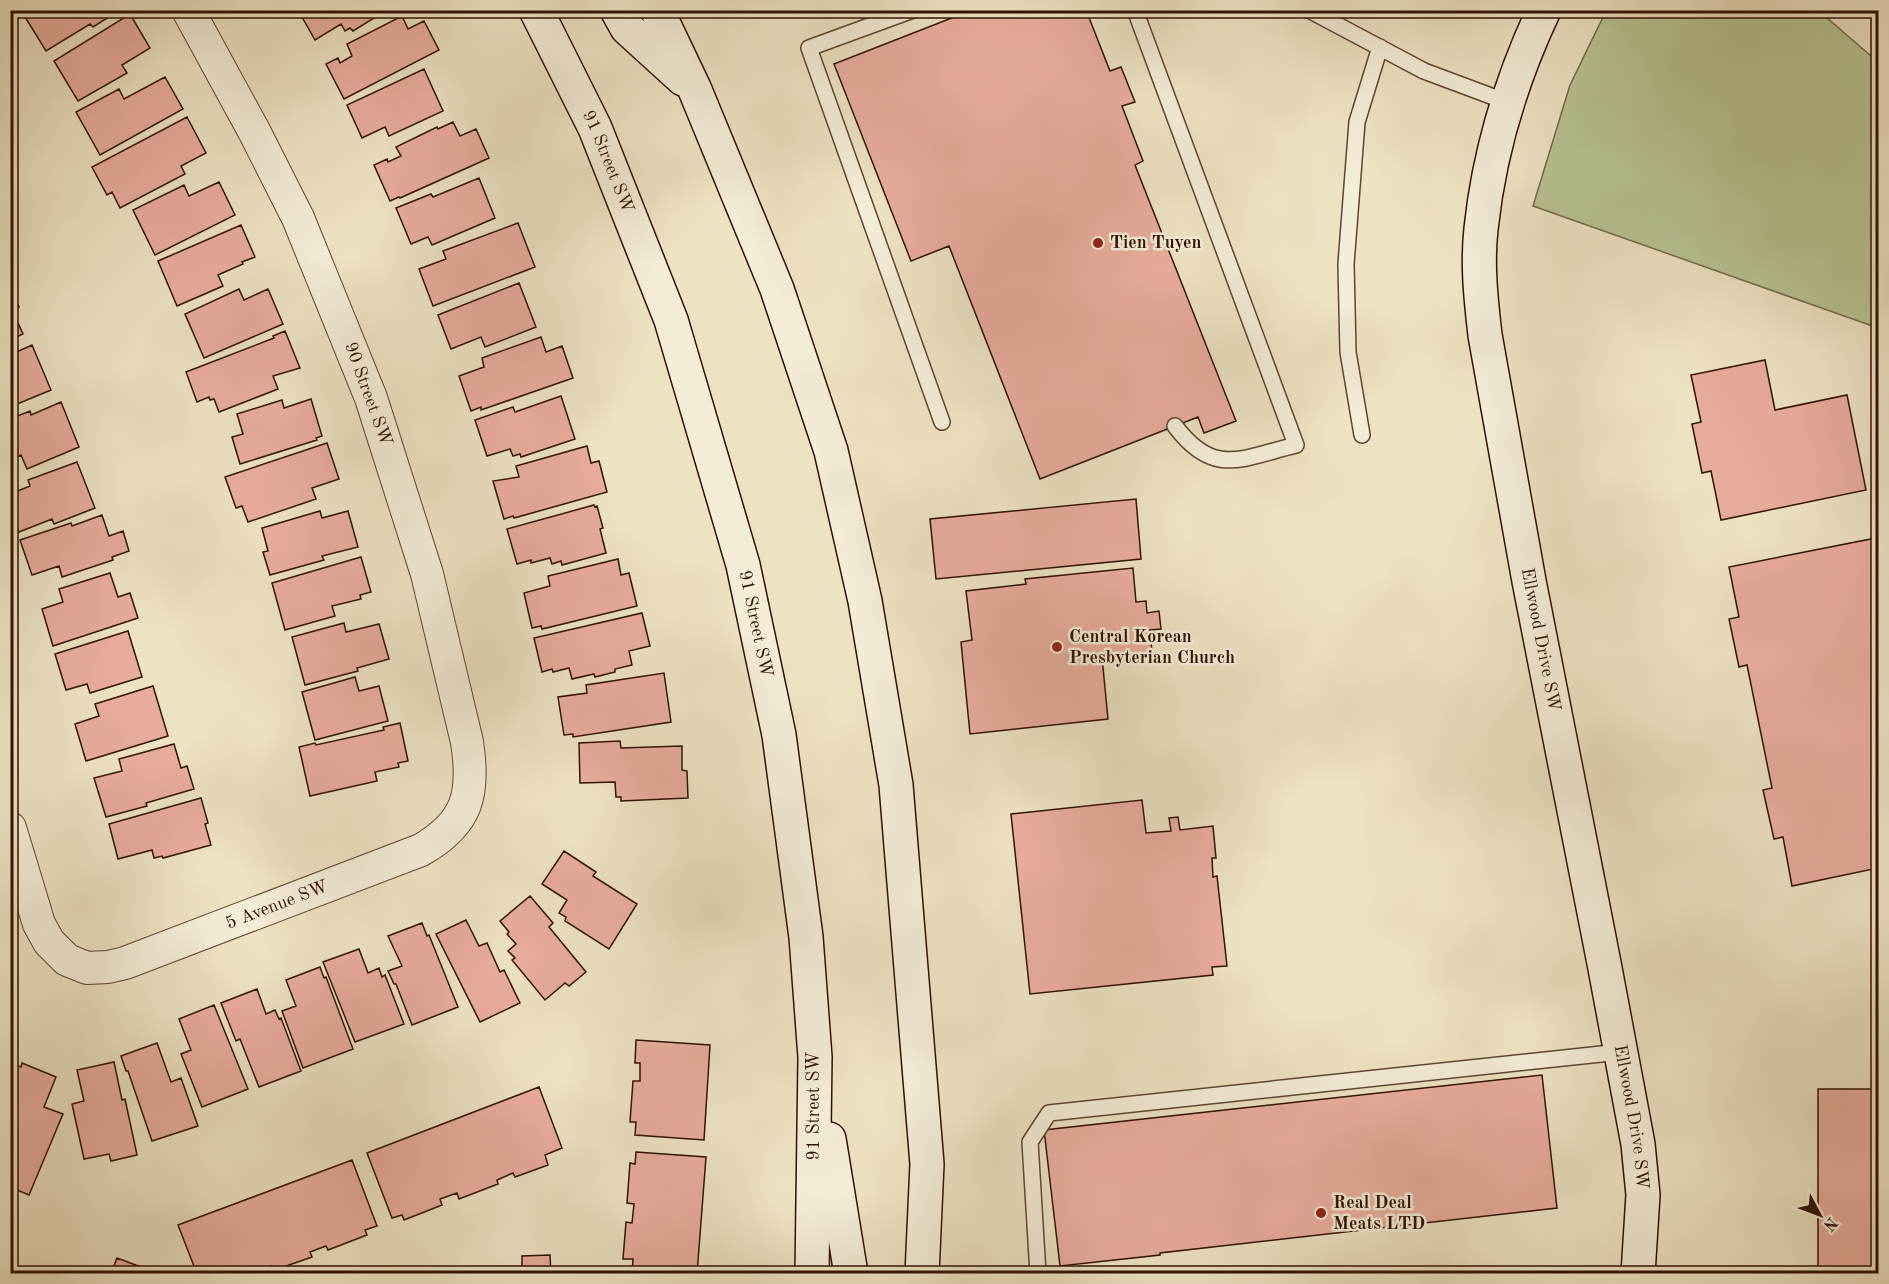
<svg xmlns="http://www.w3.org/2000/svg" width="1889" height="1284" viewBox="0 0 1889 1284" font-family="'Old Standard TT',serif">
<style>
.green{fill:#b8c394;stroke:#746a4a;stroke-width:1.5}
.building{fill:#e8ac9c;stroke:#301201;stroke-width:1.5}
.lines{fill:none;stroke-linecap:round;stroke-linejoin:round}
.lane-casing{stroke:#5f4631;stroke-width:18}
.street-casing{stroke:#5f4631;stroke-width:34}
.secondary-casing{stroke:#301201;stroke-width:36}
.lane{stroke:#f3ecd7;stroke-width:15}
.street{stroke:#f3ecd7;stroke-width:32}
.secondary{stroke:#f3ecd7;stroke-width:33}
.poi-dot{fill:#8f2418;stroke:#f3ecd7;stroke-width:2}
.labels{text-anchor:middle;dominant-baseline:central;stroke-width:5;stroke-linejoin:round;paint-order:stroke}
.street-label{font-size:18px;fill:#301201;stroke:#f3ecd7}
.poi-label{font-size:18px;font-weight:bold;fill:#301201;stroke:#f3ecd7;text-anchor:start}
</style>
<rect width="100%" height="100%" fill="#ede2c2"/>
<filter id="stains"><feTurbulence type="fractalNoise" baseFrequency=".00333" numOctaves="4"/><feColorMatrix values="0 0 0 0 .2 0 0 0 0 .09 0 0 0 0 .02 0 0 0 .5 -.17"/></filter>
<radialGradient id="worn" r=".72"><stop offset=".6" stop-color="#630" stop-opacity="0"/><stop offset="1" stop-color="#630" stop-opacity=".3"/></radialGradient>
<path class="green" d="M 1606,11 L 1819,11 L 1878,62 L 1878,328 L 1533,206 L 1570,85 Z"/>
<path class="building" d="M 24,10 L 120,10 L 93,27 L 90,24 L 46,51 L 22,12 Z
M 298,10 L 387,10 L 353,31 L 350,28 L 345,31 L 341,24 L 315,40 Z
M 972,10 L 1086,10 L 1110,71 L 1121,67 L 1135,102 L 1122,106 L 1143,161 L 1135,165 L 1236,421 L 1204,433 L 1198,417 L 1040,479 L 949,246 L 911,261 L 834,64 Z
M 130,14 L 150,48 L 122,65 L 127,73 L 78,101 L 54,61 Z
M 402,16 L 408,29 L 424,21 L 439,50 L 344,99 L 326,64 L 338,58 L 340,63 L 352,56 L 347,44 Z
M 424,69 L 443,111 L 389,136 L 385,127 L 362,138 L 347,105 Z
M 165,77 L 183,109 L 100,155 L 76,112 L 119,89 L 124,99 Z
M 187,117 L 206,153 L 181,166 L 185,174 L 120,208 L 112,192 L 107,195 L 92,167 Z
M 453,122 L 460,136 L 476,129 L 489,158 L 400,198 L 399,197 L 390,201 L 374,165 L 387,159 L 388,162 L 401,156 L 396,147 L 437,127 L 438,129 Z
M 479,178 L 495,218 L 432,245 L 428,237 L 411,244 L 396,208 L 431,194 L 433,197 Z
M 219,182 L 235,215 L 155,255 L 133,210 L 184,185 L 189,196 Z
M 518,223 L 535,267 L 433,306 L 419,269 L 446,259 L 443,251 Z
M 241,225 L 255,257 L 242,262 L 243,264 L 218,275 L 223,286 L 177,306 L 158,261 Z
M 519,283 L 536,327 L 485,347 L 481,337 L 451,349 L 438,315 Z
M 239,289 L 244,300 L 268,289 L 283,324 L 204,358 L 185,314 Z
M 10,290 L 19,307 L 12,310 L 23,334 L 10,340 Z
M 285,331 L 300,368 L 273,376 L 278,389 L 219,412 L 214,399 L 210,400 L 209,397 L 197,402 L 186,372 L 274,338 L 273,336 Z
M 541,337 L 546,352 L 562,346 L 573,378 L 481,410 L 481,407 L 471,411 L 459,376 L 484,367 L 482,358 Z
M 32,345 L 51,390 L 10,407 L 10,355 Z
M 1765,360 L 1775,410 L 1847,395 L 1866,490 L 1721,520 L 1711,471 L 1702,473 L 1692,424 L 1701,422 L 1691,375 Z
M 561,396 L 575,439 L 521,457 L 520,454 L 513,456 L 510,449 L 487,456 L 475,420 L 513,407 L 515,412 Z
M 311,399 L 322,436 L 316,438 L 317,440 L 240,464 L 232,437 L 243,434 L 237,414 L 282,400 L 284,408 Z
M 61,402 L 79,447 L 27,469 L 21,455 L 10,460 L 10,419 L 30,411 L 31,415 Z
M 327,443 L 339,479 L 312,488 L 316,499 L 248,522 L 242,506 L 236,508 L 225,477 Z
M 587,446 L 591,463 L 599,461 L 607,492 L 514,518 L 513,516 L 504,519 L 493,481 L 519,477 L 516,466 Z
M 77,462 L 95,508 L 54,524 L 52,519 L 19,532 L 10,510 L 10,494 L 30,486 L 28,480 Z
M 1136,499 L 1141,559 L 936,579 L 930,519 Z
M 594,505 L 595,507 L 597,506 L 603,528 L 600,529 L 606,553 L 562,565 L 561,561 L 552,564 L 550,558 L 531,563 L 531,560 L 517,564 L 507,529 Z
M 320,511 L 322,518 L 348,511 L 358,547 L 322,556 L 324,560 L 270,575 L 263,552 L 268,551 L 262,528 Z
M 102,515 L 109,536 L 123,531 L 129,551 L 112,557 L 113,560 L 62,577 L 59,566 L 32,575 L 20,540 L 71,523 L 72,526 Z
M 1876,538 L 1878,552 L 1878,868 L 1792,886 L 1783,837 L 1774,839 L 1763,790 L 1772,788 L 1747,665 L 1739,667 L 1729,619 L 1739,617 L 1729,567 Z
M 361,557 L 371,592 L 360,595 L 361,599 L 332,606 L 335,616 L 285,630 L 272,583 Z
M 618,559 L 621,575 L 629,573 L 637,606 L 542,629 L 541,626 L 532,628 L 524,593 L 550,586 L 548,576 Z
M 1133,568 L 1136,602 L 1146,601 L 1147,613 L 1159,611 L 1161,629 L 1150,630 L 1152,652 L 1102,657 L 1108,719 L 970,734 L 961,642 L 972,640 L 966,591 L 1026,584 L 1025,579 Z
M 110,573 L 118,597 L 130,593 L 138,618 L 53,646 L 42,609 L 63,602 L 59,589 Z
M 642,613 L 650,646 L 629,651 L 632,665 L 615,669 L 615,672 L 595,677 L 594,674 L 572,679 L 569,668 L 553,672 L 552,669 L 542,672 L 534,638 Z
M 344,623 L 346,632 L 379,624 L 389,659 L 357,668 L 358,671 L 305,685 L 292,637 Z
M 128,631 L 142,677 L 90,693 L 87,684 L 66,690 L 55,654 Z
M 664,673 L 671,722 L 573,737 L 573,734 L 564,735 L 558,697 L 587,693 L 586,685 Z
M 355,677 L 359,691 L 379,686 L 388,721 L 315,740 L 302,692 Z
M 153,686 L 168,736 L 86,761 L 75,724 L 99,716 L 95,704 Z
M 400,723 L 408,761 L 398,763 L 399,767 L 375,772 L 377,781 L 310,796 L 299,747 L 315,743 L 316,745 L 384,730 L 383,727 Z
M 620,741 L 621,748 L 682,746 L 682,770 L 687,771 L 688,798 L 621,801 L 621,797 L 616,797 L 615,782 L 580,783 L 579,743 Z
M 174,744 L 181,768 L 187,766 L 194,789 L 146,803 L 147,806 L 106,817 L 94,778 L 122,771 L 119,759 Z
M 201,798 L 208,823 L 205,824 L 211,845 L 163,858 L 162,856 L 154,858 L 152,850 L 118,859 L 109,824 Z
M 1142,800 L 1146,833 L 1171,831 L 1169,818 L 1178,817 L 1180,830 L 1213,826 L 1216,858 L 1212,858 L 1213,877 L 1217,876 L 1227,966 L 1212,967 L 1213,975 L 1030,994 L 1011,814 Z
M 564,851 L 596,872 L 593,876 L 637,904 L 609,949 L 565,921 L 566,917 L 559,913 L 567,900 L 542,884 Z
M 530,896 L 553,923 L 549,927 L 586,972 L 569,986 L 565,983 L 545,1000 L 512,960 L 515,958 L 508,951 L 516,944 L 507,934 L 509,932 L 500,921 Z
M 466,920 L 479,946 L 487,943 L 500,972 L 504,970 L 520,1003 L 480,1022 L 436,934 Z
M 422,923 L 427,936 L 429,935 L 458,1007 L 412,1025 L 396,984 L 394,984 L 388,971 L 402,966 L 388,936 Z
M 359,949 L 368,973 L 379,968 L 382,977 L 385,975 L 404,1024 L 355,1042 L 323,962 Z
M 320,967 L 324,978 L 326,977 L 353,1049 L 303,1068 L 282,1011 L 296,1006 L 286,980 Z
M 257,989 L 266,1014 L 275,1010 L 279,1019 L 281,1018 L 301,1071 L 259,1087 L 240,1039 L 236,1041 L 221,1003 Z
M 214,1005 L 248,1089 L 202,1107 L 181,1054 L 191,1050 L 179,1019 Z
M 636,1040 L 710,1045 L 704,1140 L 635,1135 L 636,1122 L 630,1122 L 633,1081 L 640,1081 L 640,1063 L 635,1063 Z
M 157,1043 L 171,1082 L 181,1078 L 198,1126 L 152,1141 L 128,1071 L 126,1071 L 121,1056 Z
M 114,1062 L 122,1100 L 125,1099 L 137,1155 L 111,1161 L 109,1154 L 84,1159 L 72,1104 L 84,1101 L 77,1070 Z
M 22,1063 L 56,1077 L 44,1107 L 63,1114 L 29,1195 L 10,1187 L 10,1069 L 13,1064 L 21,1067 Z
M 1542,1075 L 1557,1208 L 1160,1253 L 1160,1255 L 1060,1266 L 1044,1130 Z
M 539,1087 L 562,1148 L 545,1155 L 548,1165 L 515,1177 L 513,1173 L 497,1180 L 498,1184 L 459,1199 L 457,1193 L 440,1199 L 442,1205 L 404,1220 L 402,1215 L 392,1218 L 367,1153 Z
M 1818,1089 L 1878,1089 L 1878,1274 L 1818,1274 Z
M 636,1152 L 706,1157 L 697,1274 L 632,1274 L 633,1259 L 623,1259 L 626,1222 L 632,1223 L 634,1204 L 627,1203 L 630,1163 L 635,1164 Z
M 352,1160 L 377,1226 L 365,1230 L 367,1235 L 328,1250 L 326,1246 L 310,1252 L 312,1257 L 272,1271 L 271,1266 L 254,1274 L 197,1274 L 178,1225 Z
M 550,1255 L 551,1274 L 522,1274 L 522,1256 Z
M 117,1258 L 160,1274 L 111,1274 Z"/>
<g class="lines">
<g class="lane-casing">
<path id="lane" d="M 913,10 L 809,48 L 942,422
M 1135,10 L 1296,445 C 1242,458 1214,478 1175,426
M 1309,10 L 1424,71 L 1507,102
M 1362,435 L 1348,352 L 1346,264 L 1357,122 L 1380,47
M 1038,1274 L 1030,1142 L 1049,1113 L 1620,1052"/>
</g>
<g class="street-casing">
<g id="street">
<path id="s1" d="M 10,828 L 39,924 L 49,942 L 67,960 L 87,968 L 108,967 L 125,963 L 421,850 C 468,823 475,794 467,742 L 427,574 L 371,398 L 298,218 L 254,131 L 188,10"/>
</g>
</g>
<g class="secondary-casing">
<g id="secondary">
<path id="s2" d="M 536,10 L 595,128 L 671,320 L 743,565 L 779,735 L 806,937 L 815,1057 L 812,1274"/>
<path d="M 617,10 L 627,28 L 683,79"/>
<path d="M 657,10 L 695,90 L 777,289 L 831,451 L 865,601 L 896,785 L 927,1164 L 922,1274"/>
<path id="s3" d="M 1544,10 C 1511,80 1489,153 1481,229 C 1477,264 1481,300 1485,335 L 1529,581 L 1604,963 L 1638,1144 L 1643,1195 L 1638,1274"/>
<path d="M 829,1139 L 851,1274"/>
</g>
</g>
<use href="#lane" class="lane"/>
<use href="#street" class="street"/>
<use href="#secondary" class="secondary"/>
</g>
<g class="poi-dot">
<circle cx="1098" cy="243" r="6"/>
<circle cx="1057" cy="647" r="6"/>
<circle cx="1321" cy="1213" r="6"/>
</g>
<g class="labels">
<g class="street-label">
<text stroke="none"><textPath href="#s2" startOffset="168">91 Street SW</textPath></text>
<text transform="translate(368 394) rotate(70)">90 Street SW</text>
<text stroke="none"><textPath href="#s2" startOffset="654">91 Street SW</textPath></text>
<text stroke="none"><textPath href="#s3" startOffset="645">Ellwood Drive SW</textPath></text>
<text stroke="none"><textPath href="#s1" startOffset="369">5 Avenue SW</textPath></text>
<text transform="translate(814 1106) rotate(-90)">91 Street SW</text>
<text stroke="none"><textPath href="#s3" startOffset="1131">Ellwood Drive SW</textPath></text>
</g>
<g class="poi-label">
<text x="1110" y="243">Tien Tuyen</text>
<text x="1069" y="637">Central Korean<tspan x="1069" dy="21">Presbyterian Church</tspan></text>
<text x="1333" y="1203">Real Deal<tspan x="1333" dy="21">Meats LTD</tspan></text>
</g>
</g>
<rect width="1889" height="1284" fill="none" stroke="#ede2c2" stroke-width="36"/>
<rect x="12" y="12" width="1865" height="1260" fill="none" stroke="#301201" stroke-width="3"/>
<rect x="18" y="18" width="1853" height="1248" fill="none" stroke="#301201" stroke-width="1.5"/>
<g transform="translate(1820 1215) rotate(131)" stroke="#f3ecd7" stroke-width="4.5" paint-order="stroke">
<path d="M0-4.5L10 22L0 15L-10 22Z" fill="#301201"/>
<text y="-9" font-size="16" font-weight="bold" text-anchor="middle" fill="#301201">N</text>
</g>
<rect width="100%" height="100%" filter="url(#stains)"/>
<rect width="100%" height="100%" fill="url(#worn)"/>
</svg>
